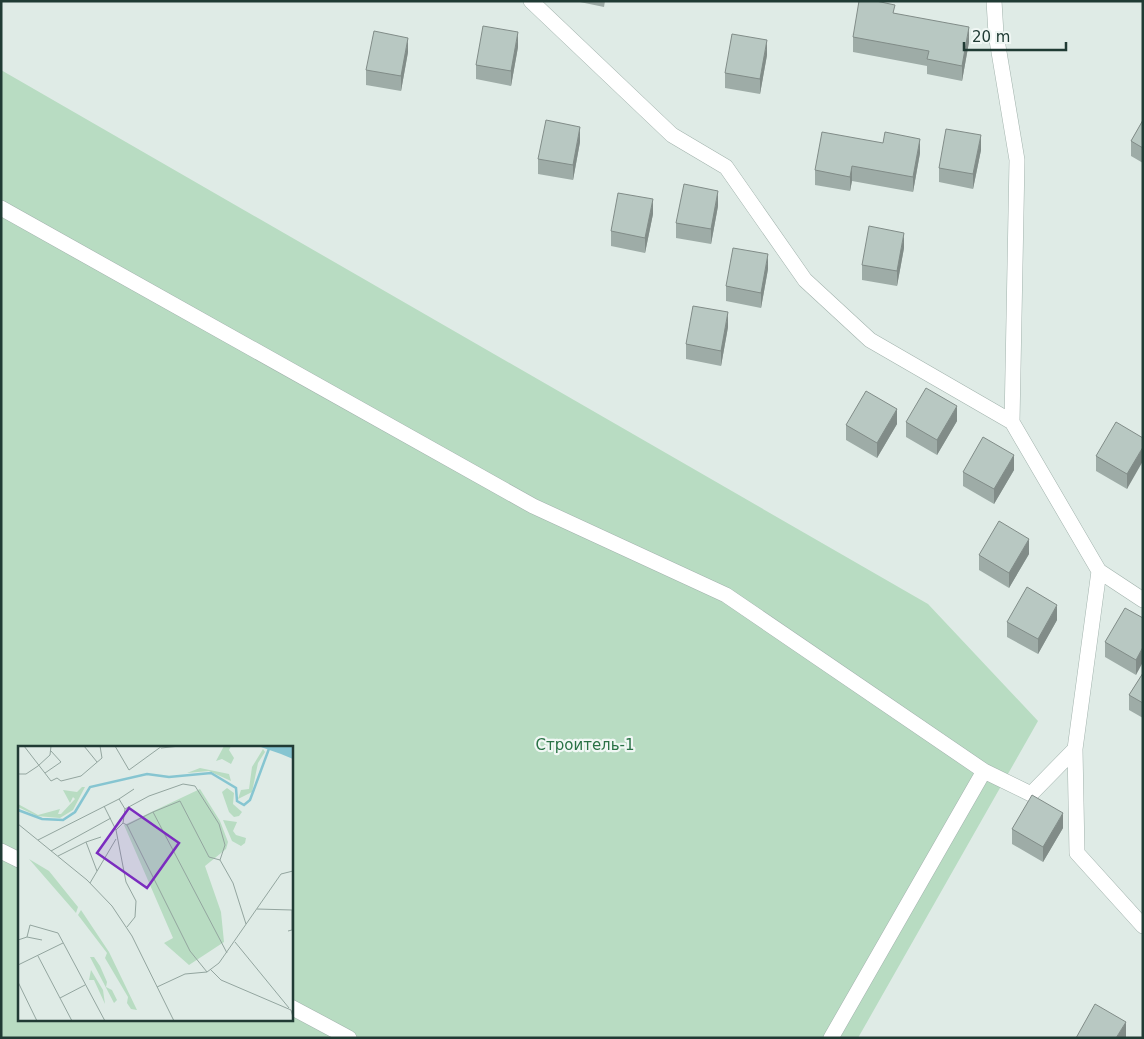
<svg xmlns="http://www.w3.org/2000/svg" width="1144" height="1039" viewBox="0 0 1144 1039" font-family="'DejaVu Sans',sans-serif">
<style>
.green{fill:#b8dcc2;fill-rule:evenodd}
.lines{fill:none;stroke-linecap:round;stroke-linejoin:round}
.minor-casing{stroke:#a2b3ad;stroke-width:16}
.minor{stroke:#fff;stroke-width:15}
.wall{fill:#9eaca7}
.shaded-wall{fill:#818c88}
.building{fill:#b8c8c2;stroke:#818c88}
.labels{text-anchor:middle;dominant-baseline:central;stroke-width:4.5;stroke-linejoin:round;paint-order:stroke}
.park-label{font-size:15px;fill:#2a7246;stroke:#f0f7f4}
.inset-river{fill:none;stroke:#86c5d1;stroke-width:2.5}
.inset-road{fill:none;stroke:#93a59f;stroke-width:1}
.view{fill:#7b2cbf;fill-opacity:0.15;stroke:#7b2cbf;stroke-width:2.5}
.inset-edge{fill:none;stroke:#203b34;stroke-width:2.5}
</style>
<rect width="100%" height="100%" fill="#dfebe6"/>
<path class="green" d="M 1,70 L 928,604 L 1038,721 L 858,1038 L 1,1038 ZM 19,748 L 291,748 L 291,1020 L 19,1020 Z"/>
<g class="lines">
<g class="minor-casing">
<path id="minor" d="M 531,1 L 672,135 L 726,167 L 805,280 L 870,340 L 1012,422 L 1099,571 L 1075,749 L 1031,794 L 984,771 L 831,1038
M 994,1 L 996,34 L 1017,160 L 1012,422
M 1,208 L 533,506 L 726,595 L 984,771
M 1099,571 L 1143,600
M 1075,749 L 1077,853 L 1143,926
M 1,851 L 19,860
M 291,1007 L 349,1038"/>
</g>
<use href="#minor" class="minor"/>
</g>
<path class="wall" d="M 575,1 L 605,1 L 604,7 Z
M 895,13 L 969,42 L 962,81 L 927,74 L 927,66 L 853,52 L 853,37 Z
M 518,47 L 511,86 L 476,79 L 476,65 Z
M 408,52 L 401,91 L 366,85 L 366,70 Z
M 767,55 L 760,94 L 725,88 L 725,73 Z
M 1143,120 L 1143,163 L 1131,156 L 1131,141 Z
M 580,142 L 573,180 L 538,174 L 538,159 Z
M 981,150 L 973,189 L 939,182 L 939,168 Z
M 920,153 L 913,192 L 852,181 L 850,191 L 815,185 L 815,170 Z
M 718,206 L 711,244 L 676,238 L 676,223 Z
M 653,214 L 645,253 L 611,246 L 611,231 Z
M 904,248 L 897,286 L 862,280 L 862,265 Z
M 768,269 L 761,308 L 726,301 L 726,286 Z
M 728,327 L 721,366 L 686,359 L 686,344 Z
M 957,421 L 937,455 L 906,437 L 906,422 Z
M 897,424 L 877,458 L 846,440 L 846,425 Z
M 1143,438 L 1127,489 L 1096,471 L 1096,456 Z
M 1014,470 L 994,504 L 963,486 L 963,472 Z
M 1029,554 L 1009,588 L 979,570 L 979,555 Z
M 1143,618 L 1136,675 L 1105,657 L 1105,642 Z
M 1057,620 L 1038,654 L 1007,637 L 1007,622 Z
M 1143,673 L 1143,718 L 1129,710 L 1129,695 Z
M 1063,828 L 1043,862 L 1012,844 L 1012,829 Z"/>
<path class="shaded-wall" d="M 969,27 L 969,42 L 962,81 L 962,66 Z
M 518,32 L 518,47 L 511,86 L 511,71 Z
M 408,38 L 408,52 L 401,91 L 401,76 Z
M 767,40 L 767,55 L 760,94 L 760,79 Z
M 580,127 L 580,142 L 573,180 L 573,165 Z
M 981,135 L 981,150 L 973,189 L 973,174 Z
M 920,139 L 920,153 L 913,192 L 913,177 Z
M 852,166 L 852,181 L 850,191 L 850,177 Z
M 718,191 L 718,206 L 711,244 L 711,229 Z
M 653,199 L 653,214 L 645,253 L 645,238 Z
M 904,233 L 904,248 L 897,286 L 897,271 Z
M 768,254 L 768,269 L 761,308 L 761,293 Z
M 728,312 L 728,327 L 721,366 L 721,351 Z
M 957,406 L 957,421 L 937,455 L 937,440 Z
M 897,409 L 897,424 L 877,458 L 877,443 Z
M 1143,447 L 1143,461 L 1127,489 L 1127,474 Z
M 1014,455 L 1014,470 L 994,504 L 994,489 Z
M 1029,539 L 1029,554 L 1009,588 L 1009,573 Z
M 1057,605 L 1057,620 L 1038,654 L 1038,639 Z
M 1143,647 L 1143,662 L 1136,675 L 1136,660 Z
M 1063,813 L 1063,828 L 1043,862 L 1043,847 Z
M 1126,1022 L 1126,1037 L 1125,1038 L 1116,1038 Z"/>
<path class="building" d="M 859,1 L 876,1 L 895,5 L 893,13 L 969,27 L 962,66 L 927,59 L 929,51 L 853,37 Z
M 483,26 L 518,32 L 511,71 L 476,65 Z
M 374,31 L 408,38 L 401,76 L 366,70 Z
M 732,34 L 767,40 L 760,79 L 725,73 Z
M 546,120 L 580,127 L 573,165 L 538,159 Z
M 1143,120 L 1143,148 L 1131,141 Z
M 946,129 L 981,135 L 973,174 L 939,168 Z
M 822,132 L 883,143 L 885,132 L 920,139 L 913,177 L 852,166 L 850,177 L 815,170 Z
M 684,184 L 718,191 L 711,229 L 676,223 Z
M 618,193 L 653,199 L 645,238 L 611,231 Z
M 869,226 L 904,233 L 897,271 L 862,265 Z
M 733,248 L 768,254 L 761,293 L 726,286 Z
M 693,306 L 728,312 L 721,351 L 686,344 Z
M 926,388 L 957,406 L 937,440 L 906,422 Z
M 866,391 L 897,409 L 877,443 L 846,425 Z
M 1116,422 L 1143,438 L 1143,447 L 1127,474 L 1096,456 Z
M 983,437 L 1014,455 L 994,489 L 963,472 Z
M 999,521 L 1029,539 L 1009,573 L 979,555 Z
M 1027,587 L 1057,605 L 1038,639 L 1007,622 Z
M 1125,608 L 1143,618 L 1143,647 L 1136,660 L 1105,642 Z
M 1143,673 L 1143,703 L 1129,695 Z
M 1032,795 L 1063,813 L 1043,847 L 1012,829 Z
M 1095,1004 L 1126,1022 L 1116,1038 L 1076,1038 Z"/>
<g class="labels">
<g class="park-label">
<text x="585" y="745">Строитель-1</text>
</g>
</g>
<g transform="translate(18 746)">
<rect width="275" height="275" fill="#dfebe6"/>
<path d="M 206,0 L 213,0 L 211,4 L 216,12 L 213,18 L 204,13 L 198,15 ZM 245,3 L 247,6 L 240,17 L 234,46 L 220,53 L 223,44 L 231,43 L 234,21 ZM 182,22 L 211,28 L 213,35 L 191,25 L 169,27 ZM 64,41 L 67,41 L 55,64 L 42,72 L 19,70 L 0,61 L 0,58 L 20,69 L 42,63 L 40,68 L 43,68 L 57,53 L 55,51 L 52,57 L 45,44 L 59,46 ZM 209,42 L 216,47 L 215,58 L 224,66 L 221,70 L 216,71 L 211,66 L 204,46 ZM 182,43 L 202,75 L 210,96 L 208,103 L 187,120 L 203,166 L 206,196 L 171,219 L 146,197 L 155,192 L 106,79 ZM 205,74 L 219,76 L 215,85 L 218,89 L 228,92 L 227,97 L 223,100 L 214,95 ZM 11,113 L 31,125 L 60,161 L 58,167 ZM 63,164 L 91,206 L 119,264 L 113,263 L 109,257 L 110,251 L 87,212 L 89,207 L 60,169 ZM 72,211 L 76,211 L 82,220 L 89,236 L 88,241 L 94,244 L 99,254 L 96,257 ZM 73,224 L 85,244 L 87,258 L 76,234 L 71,234 Z" fill="#b8dcc2"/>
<path d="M 240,0 L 275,0 L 275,13 L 263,8 Z" fill="#86c5d1"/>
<path class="inset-river" d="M 0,64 L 24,73 L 45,74 L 57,66 L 72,41 L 129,28 L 151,31 L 193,27 L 218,42 L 219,55 L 226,59 L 232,54 L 252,0"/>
<path class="inset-road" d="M 6,0 L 33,35 L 39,32 L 43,35 L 63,30 L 84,12 L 82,0M 66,0 L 79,16M 97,0 L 111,24 L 144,0M 143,2 L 162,0M 27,27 L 43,16 L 33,5M 0,28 L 8,28 L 20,20 L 32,9 L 33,0M 86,60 L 98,84M 107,63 L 101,53 L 116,43M 105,77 L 107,63 L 131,50 L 165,38 L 177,40 L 201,78 L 207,99 L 202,114M 0,78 L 69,134 L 94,160 L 114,190 L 156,275M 109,79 L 172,205 L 189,226M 20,94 L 101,53M 68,96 L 83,91M 33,105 L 93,72M 40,110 L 68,96 L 79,125M 72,137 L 98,93M 239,163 L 274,164 L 274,184 L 270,185M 109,181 L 117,171 L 118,155 L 108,136 L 98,84 L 105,77 L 109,79 L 135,66M 9,191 L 24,194M 0,194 L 9,191 L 12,179 L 40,187 L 87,275M 217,196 L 271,262M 209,207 L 135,66 L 162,55 L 191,111 L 202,114 L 215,137 L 228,178M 20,210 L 54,275M 0,219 L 45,197M 192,223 L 203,234 L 273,264 L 275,271M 0,236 L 19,275M 139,241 L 167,228 L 189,226 L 201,217 L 263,128 L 275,125M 42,252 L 67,239"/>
<path class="view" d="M 111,62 L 161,97 L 129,142 L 79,107 Z"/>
<rect width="275" height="275" class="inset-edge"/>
</g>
<rect width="1144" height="1039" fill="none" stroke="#203b34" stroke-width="5"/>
<path d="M964 42v8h102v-8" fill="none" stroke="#203b34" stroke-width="2.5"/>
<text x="972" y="42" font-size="15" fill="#203b34" stroke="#f0f7f4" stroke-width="4" paint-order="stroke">20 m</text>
</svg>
